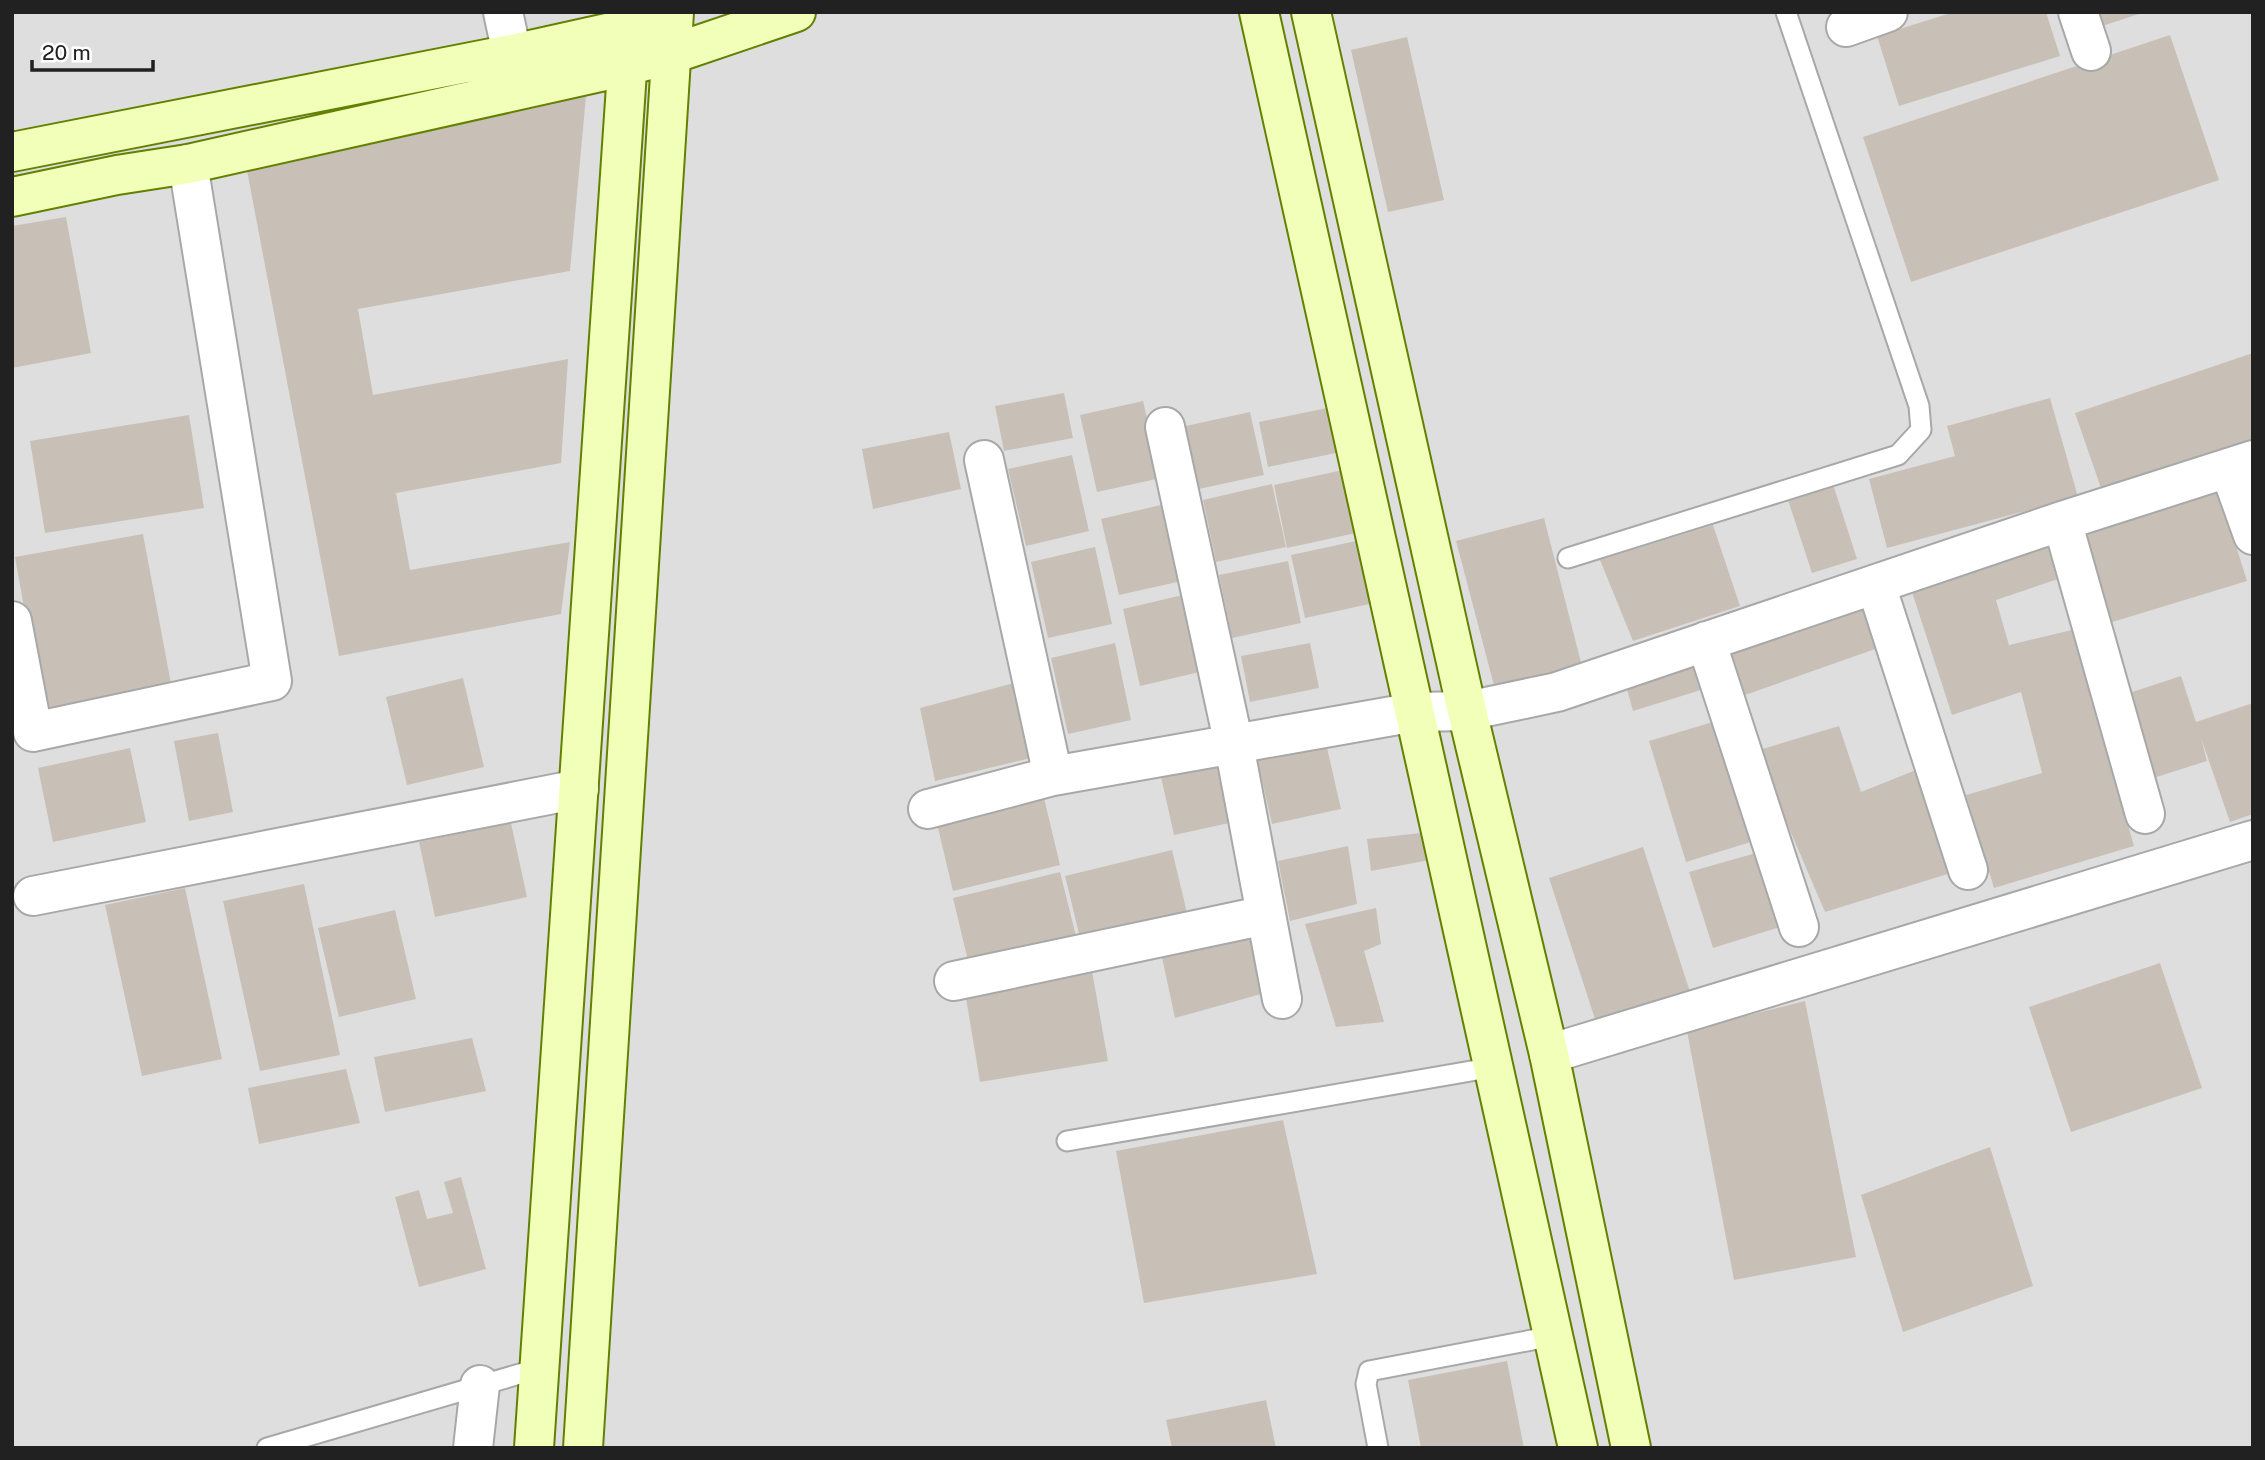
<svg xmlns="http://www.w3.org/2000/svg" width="2265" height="1460" viewBox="0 0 2265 1460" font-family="'Public Sans',sans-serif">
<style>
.residential{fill:#dfdede}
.building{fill:#c8c0b6}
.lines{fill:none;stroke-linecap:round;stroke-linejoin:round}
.lane-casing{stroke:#a8a8a8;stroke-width:23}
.street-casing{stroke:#a8a8a8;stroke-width:42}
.secondary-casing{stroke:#628100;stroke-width:42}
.lane{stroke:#fff;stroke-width:19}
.street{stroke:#fff;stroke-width:38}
.secondary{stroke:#f2ffb9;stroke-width:38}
</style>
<rect width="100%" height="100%" fill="#f2f0e7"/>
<path class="residential" d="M 12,12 L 2253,12 L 2253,1448 L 12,1448 Z"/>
<path class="building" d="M 1954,12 L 2046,12 L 2060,56 L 1899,106 L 1877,36 Z
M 2094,12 L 2141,12 L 2142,13 L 2099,27 Z
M 2170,35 L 2219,180 L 1911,282 L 1863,137 Z
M 1407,37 L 1444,200 L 1388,212 L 1351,50 Z
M 586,96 L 570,271 L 358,309 L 373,395 L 568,359 L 561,463 L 396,493 L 410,570 L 570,542 L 561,614 L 339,656 L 245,160 Z
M 66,217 L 91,353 L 12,368 L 12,226 Z
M 2253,353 L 2253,441 L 2102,491 L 2075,413 Z
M 1064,393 L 1073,438 L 1004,451 L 995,406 Z
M 2050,398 L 2078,497 L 1887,548 L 1869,479 L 1955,456 L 1947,426 Z
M 1143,401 L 1161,478 L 1097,492 L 1080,415 Z
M 1327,408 L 1336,453 L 1268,467 L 1259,422 Z
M 1250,412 L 1264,475 L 1194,490 L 1181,427 Z
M 189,415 L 204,508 L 45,533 L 30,441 Z
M 949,432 L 961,489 L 873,509 L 862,449 Z
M 1072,455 L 1089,531 L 1026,546 L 1008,469 Z
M 1343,470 L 1356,533 L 1287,548 L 1274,485 Z
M 1272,484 L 1286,547 L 1216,562 L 1203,500 Z
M 1833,484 L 1857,559 L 1812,573 L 1787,497 Z
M 2218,488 L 2247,581 L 2106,624 L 2078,532 Z
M 1165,504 L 1182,581 L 1119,595 L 1101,519 Z
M 1544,518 L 1583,670 L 1496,693 L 1456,541 Z
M 1713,525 L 1740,606 L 1633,641 L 1600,560 Z
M 143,534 L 172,689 L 43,713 L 15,557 Z
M 1361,540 L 1374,603 L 1305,618 L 1291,555 Z
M 2047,544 L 2058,579 L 1996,600 L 2009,645 L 2072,630 L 2134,846 L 1994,888 L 1966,795 L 2042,773 L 2021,692 L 1952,715 L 1911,589 Z
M 1095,547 L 1112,624 L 1048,638 L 1031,562 Z
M 1288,561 L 1301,623 L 1232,638 L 1219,575 Z
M 1187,594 L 1204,671 L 1140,686 L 1123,609 Z
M 1865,599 L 1881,647 L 1745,695 L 1729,647 Z
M 1115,643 L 1131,720 L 1068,734 L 1051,658 Z
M 1310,643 L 1319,688 L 1250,702 L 1241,656 Z
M 1690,654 L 1701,690 L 1633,711 L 1623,675 Z
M 2181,676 L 2196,722 L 2253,703 L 2253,814 L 2230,822 L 2201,738 L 2207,761 L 2147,780 L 2120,696 Z
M 463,678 L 484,767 L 407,785 L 386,697 Z
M 1014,683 L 1031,758 L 935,781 L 920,708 Z
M 1713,722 L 1754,841 L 1686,862 L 1649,741 Z
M 1839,726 L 1861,792 L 1921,768 L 1951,873 L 1825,912 L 1756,751 Z
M 218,733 L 233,812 L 189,821 L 174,741 Z
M 1326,743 L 1341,809 L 1272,824 L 1257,759 Z
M 130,748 L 146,822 L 53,842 L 38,768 Z
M 1220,754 L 1234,822 L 1174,835 L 1159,768 Z
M 1044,798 L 1060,865 L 953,891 L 937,824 Z
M 511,823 L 527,897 L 435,917 L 419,842 Z
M 1430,832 L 1435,859 L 1371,871 L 1367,839 Z
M 1348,846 L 1357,904 L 1290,921 L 1278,861 Z
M 1643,847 L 1690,992 L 1596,1022 L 1549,878 Z
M 1172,850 L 1188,917 L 1081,942 L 1065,876 Z
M 1756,853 L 1783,926 L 1713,948 L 1689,872 Z
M 1060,872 L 1077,940 L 969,965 L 953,898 Z
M 304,884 L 340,1055 L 260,1071 L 223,901 Z
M 185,888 L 222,1059 L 142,1076 L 105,905 Z
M 1376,908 L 1381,944 L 1364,951 L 1384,1022 L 1336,1027 L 1305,924 Z
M 395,910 L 416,999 L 339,1017 L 318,928 Z
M 1262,930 L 1272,991 L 1175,1018 L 1161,953 Z
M 2160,963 L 2202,1088 L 2071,1132 L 2029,1007 Z
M 1092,971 L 1108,1061 L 980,1082 L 965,992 Z
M 1805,1001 L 1856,1257 L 1734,1280 L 1687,1031 Z
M 472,1038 L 486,1091 L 385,1112 L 374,1057 Z
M 346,1069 L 360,1123 L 259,1144 L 248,1088 Z
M 1283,1120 L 1317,1274 L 1144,1303 L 1116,1151 Z
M 1990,1147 L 2033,1286 L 1903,1332 L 1861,1195 Z
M 461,1177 L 486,1269 L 419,1287 L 395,1197 L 419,1190 L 427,1219 L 453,1213 L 444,1182 Z
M 1507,1361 L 1524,1448 L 1421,1448 L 1408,1380 Z
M 1266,1400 L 1276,1448 L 1172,1448 L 1166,1420 Z"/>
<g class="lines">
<g class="lane-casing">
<path id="lane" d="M 1568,558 L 1898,455 L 1921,430 L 1919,406 L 1786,12
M 1067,1141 L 1494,1067
M 267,1448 L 540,1368
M 1378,1448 L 1366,1384 L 1369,1371 L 1553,1336"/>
</g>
<g class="street-casing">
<path id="street" d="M 503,12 L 512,54
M 2078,12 L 2091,51
M 1846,27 L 1888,12
M 1165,427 L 1234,745 L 1282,999
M 984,460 L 1053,776
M 2229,468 L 2253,535
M 2062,521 L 2145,814
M 1876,585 L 1968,870
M 12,621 L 33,732 L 272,681 L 188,164
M 1706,641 L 1799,927
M 928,809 L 1053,776 L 1415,712 L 1467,711 L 1557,692 L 2062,521 L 2253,460
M 33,896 L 579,789
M 954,981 L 1266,915
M 1549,1054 L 2253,840
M 473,1448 L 480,1385"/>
</g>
<g class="secondary-casing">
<path id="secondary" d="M 1259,12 L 1578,1448
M 1311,12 L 1467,711 L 1549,1054 L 1631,1448
M 12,152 L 512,54 L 652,23
M 12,197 L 117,175 L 188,164 L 627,66 L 672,54 L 796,12
M 534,1448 L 631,12
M 583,1448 L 674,12"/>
</g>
<use href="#lane" class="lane"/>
<use href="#street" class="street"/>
<use href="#secondary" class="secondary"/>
</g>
<rect width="2265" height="1460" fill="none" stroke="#212121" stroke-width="28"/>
<path d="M32 60v10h121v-10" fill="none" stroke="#212121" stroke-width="3.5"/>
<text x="42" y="60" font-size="21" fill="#212121" stroke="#ffffff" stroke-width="5" paint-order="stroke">20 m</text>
</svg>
